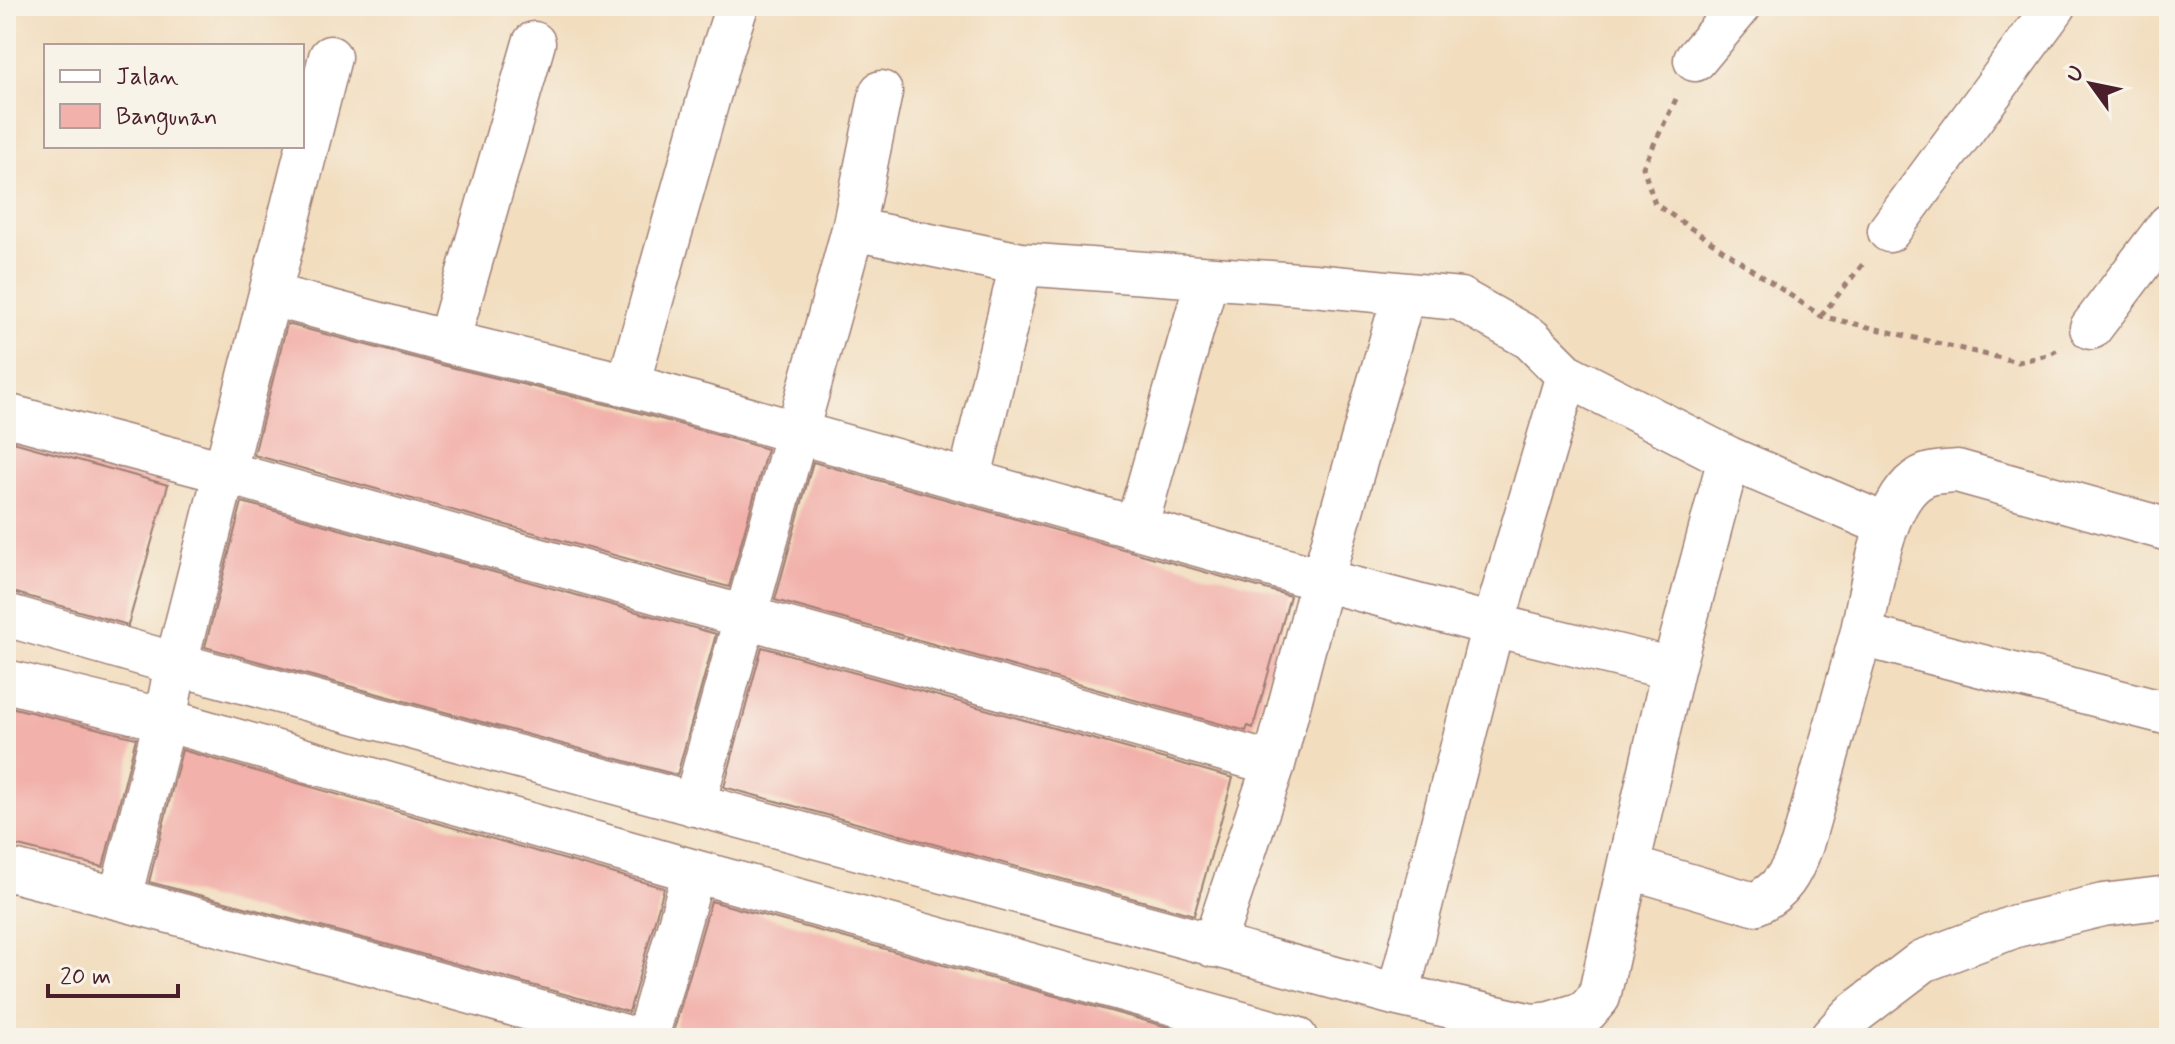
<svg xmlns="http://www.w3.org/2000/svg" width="2175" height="1044" viewBox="0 0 2175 1044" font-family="Mynerve,sans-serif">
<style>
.building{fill:#f2b1aa}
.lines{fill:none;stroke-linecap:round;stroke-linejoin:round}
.street-casing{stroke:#9e7e74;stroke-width:45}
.path{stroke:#9e7e74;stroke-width:5;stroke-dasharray:6 6;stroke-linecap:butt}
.street{stroke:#fff;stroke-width:42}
</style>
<rect width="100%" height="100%" fill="#f7f3e8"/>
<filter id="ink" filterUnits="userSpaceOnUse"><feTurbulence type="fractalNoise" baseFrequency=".0125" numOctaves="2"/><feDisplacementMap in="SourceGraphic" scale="16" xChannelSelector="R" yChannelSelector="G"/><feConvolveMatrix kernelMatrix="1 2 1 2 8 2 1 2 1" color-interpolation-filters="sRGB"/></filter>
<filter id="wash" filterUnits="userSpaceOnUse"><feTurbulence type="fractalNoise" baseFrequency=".006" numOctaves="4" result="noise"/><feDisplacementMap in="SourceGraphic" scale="32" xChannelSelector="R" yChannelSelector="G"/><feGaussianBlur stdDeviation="1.8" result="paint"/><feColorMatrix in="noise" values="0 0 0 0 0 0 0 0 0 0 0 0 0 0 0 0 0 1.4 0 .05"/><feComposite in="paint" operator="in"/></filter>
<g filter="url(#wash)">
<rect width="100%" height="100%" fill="#f2ddbe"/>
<g id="blocks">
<path class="building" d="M 287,324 L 442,365 L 622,408 L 767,449 L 729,587 L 254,455 Z
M 6,440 L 168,485 L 128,625 L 13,592 L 6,592 Z
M 813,462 L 1290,596 L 1253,728 L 1248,726 L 1246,731 L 775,600 Z
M 242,502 L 716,634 L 677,775 L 205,647 Z
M 762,647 L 1233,778 L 1194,915 L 724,787 Z
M 6,706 L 136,738 L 103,867 L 6,843 Z
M 182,750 L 664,888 L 629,1012 L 378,942 L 149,882 Z
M 711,901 L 1204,1037 L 1204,1038 L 676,1038 L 672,1037 Z"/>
</g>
</g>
<g filter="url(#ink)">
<use href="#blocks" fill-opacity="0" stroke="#9e7e74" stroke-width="2"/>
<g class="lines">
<g class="street-casing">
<path id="street" d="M 1695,60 L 1740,6
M 853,229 L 881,92
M 1889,231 L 2055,6
M 271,295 L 448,342 L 628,385 L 1322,580 L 1404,294
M 2091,328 L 2169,225
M 448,342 L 534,43
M 1567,375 L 1493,625 L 1673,669
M 628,385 L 719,61 L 737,6
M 6,415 L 224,472 L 1274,764
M 969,481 L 1021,264
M 1136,528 L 1207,279
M 6,615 L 176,664 L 1398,995 L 1532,1025 L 1550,1023 L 1586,1012 L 1599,997 L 1628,867 L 1754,904 C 1782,892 1792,872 1802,845 L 1861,635 L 2169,714
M 1861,635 C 1871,593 1882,491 1927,475 C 1936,472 1948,472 1957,471 L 2169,530
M 6,681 L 165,720 L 694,871 L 1296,1038
M 694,805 C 745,613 801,421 853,229 L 1021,264 L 1313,285 L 1460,299 L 1531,339 L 1567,375 L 1729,458 L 1886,525
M 1628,867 L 1673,669 L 1729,458
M 6,869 L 372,965 L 632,1038
M 120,898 L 165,720 L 176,664 L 330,57
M 1213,946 L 1274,764 L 1322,580 L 1493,625 L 1398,995
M 647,1038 L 694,871
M 1831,1038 L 1851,1016 L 1923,961 L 2016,926 L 2103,905 L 2169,897"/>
</g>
<path class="path" d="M 1676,99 L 1643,167 L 1655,204 L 1821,316 L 2018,362 L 2048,355 L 2057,350
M 1821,316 L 1863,264"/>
<use href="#street" class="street"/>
</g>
</g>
<rect width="2175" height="1044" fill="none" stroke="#f7f3e8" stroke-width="32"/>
<rect x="44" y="44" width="260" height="104" fill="#f7f3e8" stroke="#b29e9c" stroke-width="2"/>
<rect x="60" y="70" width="40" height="12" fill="#ffffff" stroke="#b29e9c" stroke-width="2"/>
<text x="116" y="84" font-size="24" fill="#4a1f2b">Jalan</text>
<rect x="60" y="104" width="40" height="24" fill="#f2b1aa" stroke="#b29e9c" stroke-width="2"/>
<text x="116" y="124" font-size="24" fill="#4a1f2b">Bangunan</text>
<g transform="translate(2091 84) rotate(303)" stroke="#f7f3e8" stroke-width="6" paint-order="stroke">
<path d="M0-6L14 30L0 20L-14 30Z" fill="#4a1f2b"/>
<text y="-12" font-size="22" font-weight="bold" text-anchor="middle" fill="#4a1f2b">U</text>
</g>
<path d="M48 984v12h130v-12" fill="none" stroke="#4a1f2b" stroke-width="4"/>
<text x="60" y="984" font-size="24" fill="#4a1f2b" stroke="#f7f3e8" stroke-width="6" paint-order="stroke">20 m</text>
</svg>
